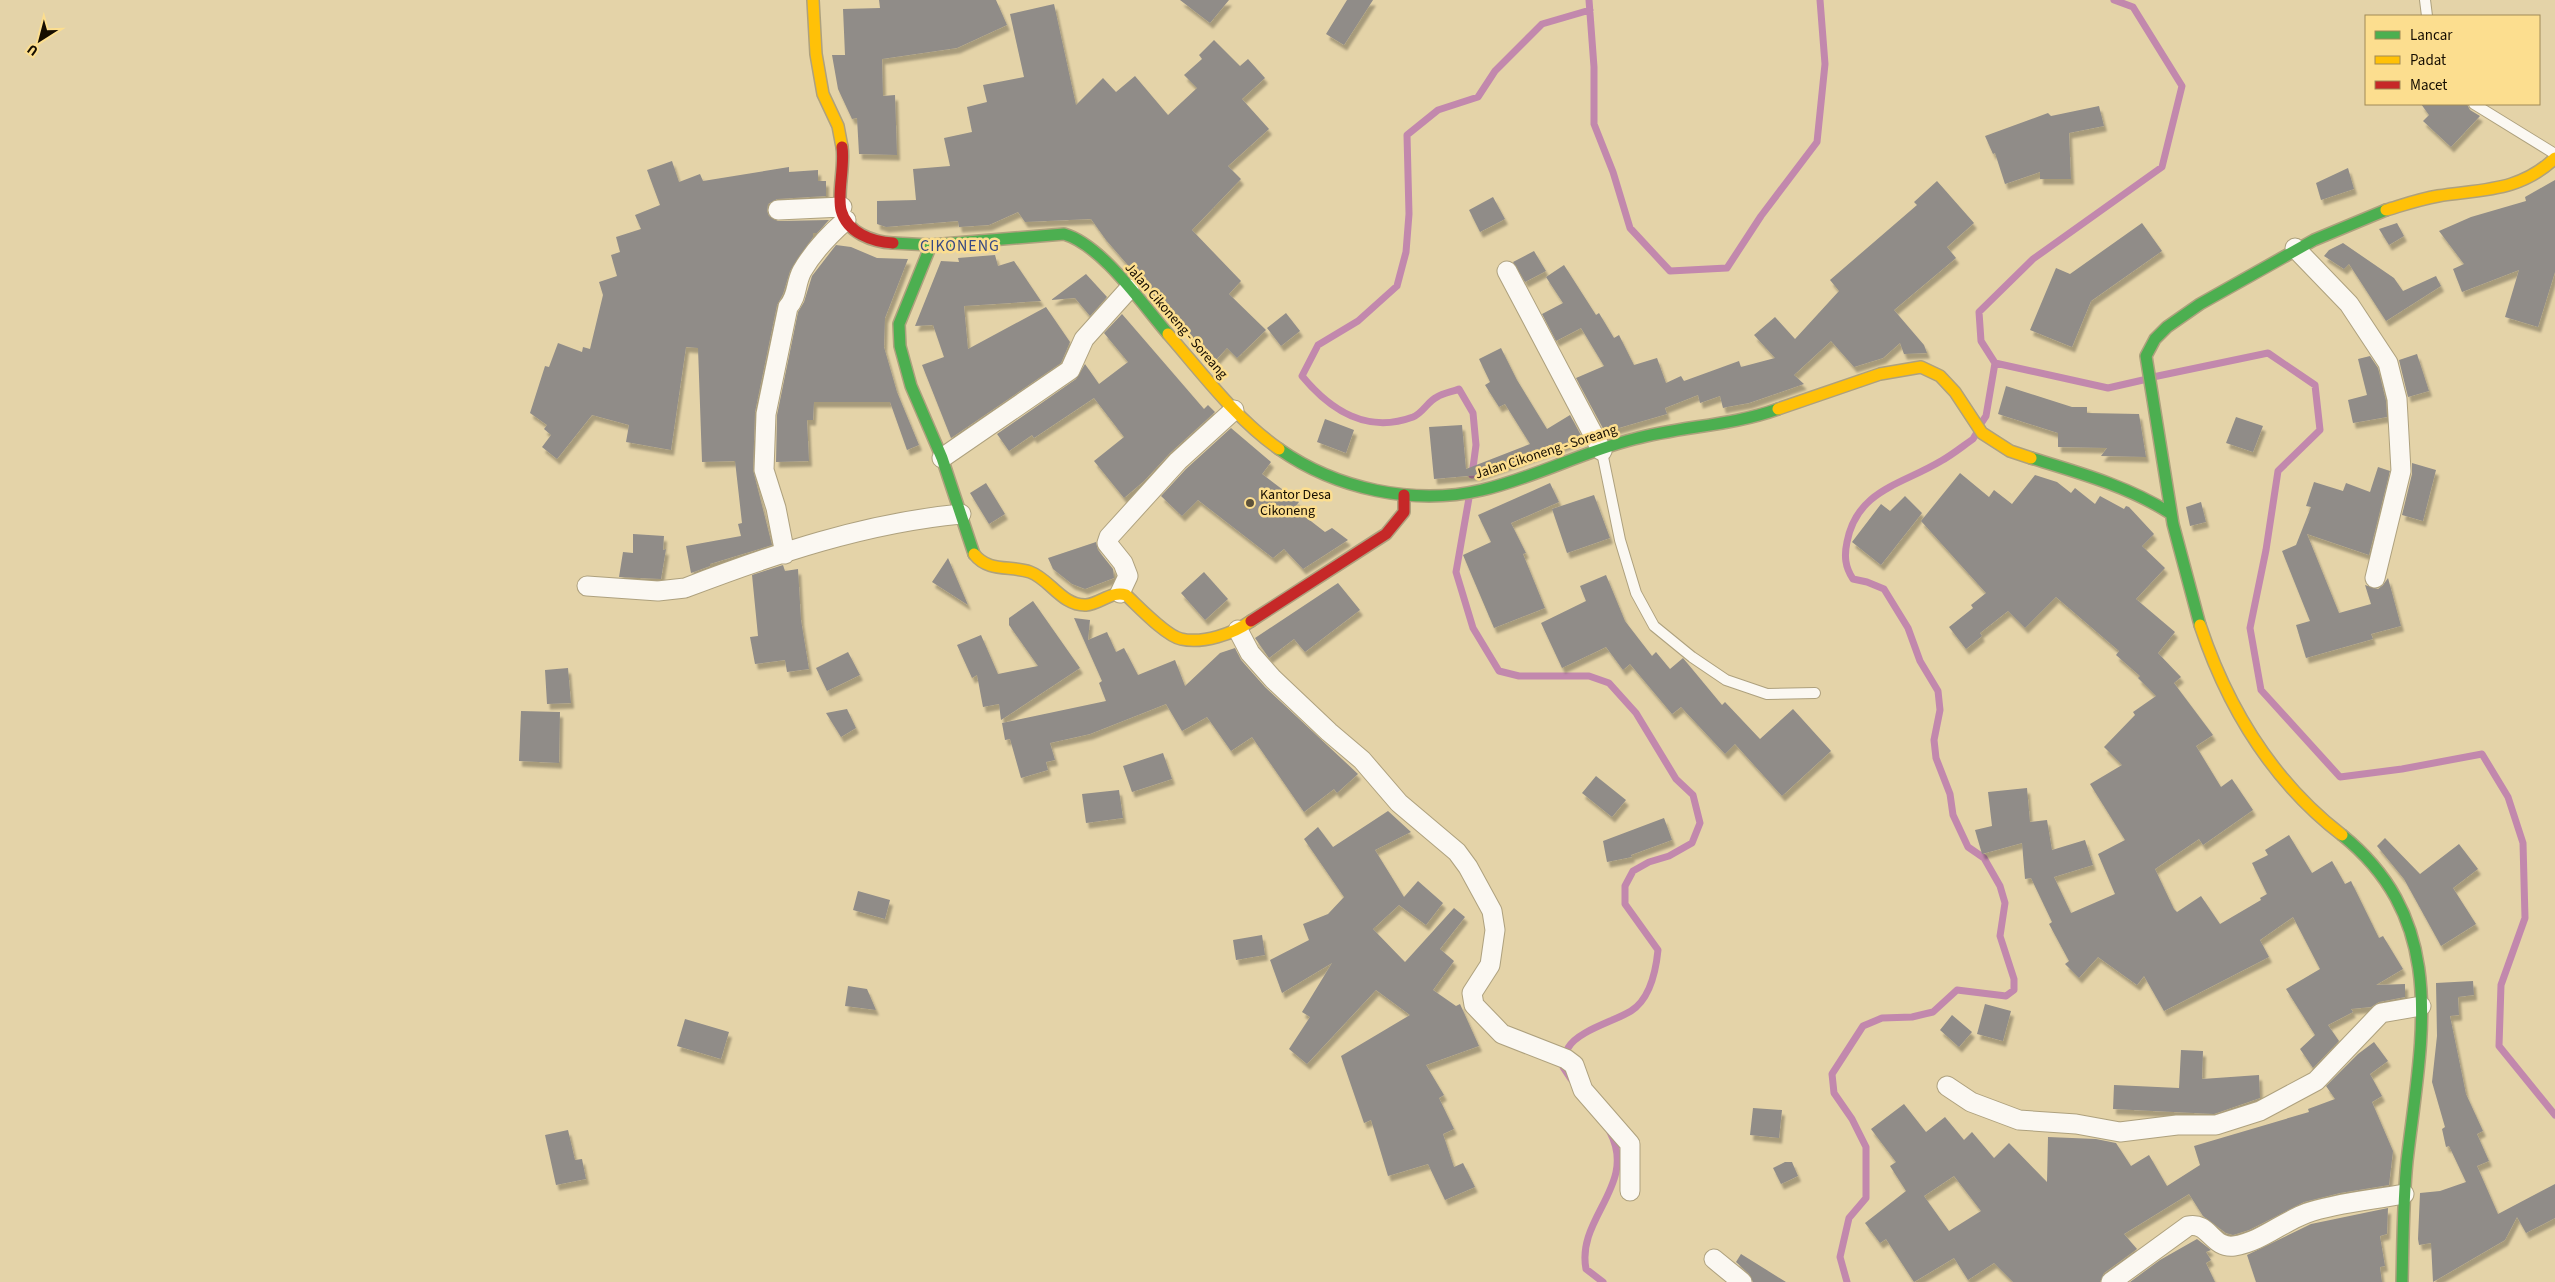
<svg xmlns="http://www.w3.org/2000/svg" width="2555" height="1282" viewBox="0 0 2555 1282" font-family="'Source Sans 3',sans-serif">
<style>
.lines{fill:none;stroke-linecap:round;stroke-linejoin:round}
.stream{stroke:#c288ad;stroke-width:7}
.building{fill:#908c88;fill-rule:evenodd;filter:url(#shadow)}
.lane-casing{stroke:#aea17e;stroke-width:12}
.street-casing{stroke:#aea17e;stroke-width:21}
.fast-casing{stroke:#aea17e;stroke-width:14}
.slow-casing{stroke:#aea17e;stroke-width:14}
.jam-casing{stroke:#aea17e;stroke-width:14}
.lane{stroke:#fbf8f2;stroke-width:10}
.street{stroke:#fbf8f2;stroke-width:19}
.fast{stroke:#4caf50;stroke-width:11}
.slow{stroke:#ffc107;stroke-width:11}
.jam{stroke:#c62828;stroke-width:11}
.poi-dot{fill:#5d523b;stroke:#fcde8f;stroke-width:2}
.labels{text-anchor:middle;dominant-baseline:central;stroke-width:5;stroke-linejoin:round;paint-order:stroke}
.street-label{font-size:14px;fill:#150d00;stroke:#fcde8f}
.poi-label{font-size:14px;fill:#150d00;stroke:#fcde8f;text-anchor:start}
.quarter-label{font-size:16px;letter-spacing:1px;fill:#384984;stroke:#fcde8f}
</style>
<defs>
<filter id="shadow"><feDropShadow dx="3" dy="5.5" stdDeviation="1" flood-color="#0004"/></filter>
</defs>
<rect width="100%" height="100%" fill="#e4d3a8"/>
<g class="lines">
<path class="stream" d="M 1589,0 L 1594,67 L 1594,124 L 1613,172 L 1630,228 L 1670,271 L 1727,268 L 1761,216 L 1817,142 L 1825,64 L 1820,0
M 2114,0 L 2133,7 L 2182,86 L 2162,167 L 2033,259 L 1979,312 L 1981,341 L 1995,363 L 2108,388 L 2143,380
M 2153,377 L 2268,353 L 2315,385 L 2320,430 L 2278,471 L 2266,550 L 2250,628 L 2261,690 L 2340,777 L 2402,769 L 2482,754 L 2508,797 L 2523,843 L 2525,918 L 2501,985 L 2499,1046 L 2555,1115
M 1982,422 L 1986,416 L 1995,363
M 1472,475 L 1476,445 L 1473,413 L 1459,389 C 1452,392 1443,393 1437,397 C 1428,401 1423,413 1413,417 C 1367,434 1331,411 1302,376 L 1318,345 L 1358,321 L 1397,286 L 1406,252 L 1409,214 L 1407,135 L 1438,110 L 1478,97 L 1495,71 L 1542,24 L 1590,10
M 1469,498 L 1456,572 L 1473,628 L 1499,671 L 1519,676 L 1589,676 L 1609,683 L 1636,713 L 1676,779 L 1693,795 L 1700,823 L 1692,843 L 1669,856 L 1649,862 L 1633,871 L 1625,886 L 1625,904 L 1658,950 C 1656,970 1650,999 1631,1011 C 1615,1021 1577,1031 1568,1048 C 1566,1053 1565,1061 1563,1067 L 1571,1079
M 1603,1282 L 1586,1269 C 1576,1218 1638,1185 1610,1132
M 1847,1282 L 1840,1257 L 1849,1218 L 1866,1198 L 1866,1147 L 1852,1119 L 1834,1093 L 1832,1074 L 1863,1026 L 1882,1018 L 1912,1017 L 1933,1012 L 1957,990 L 2006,996 L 2014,990 L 2014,979 L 2000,936 L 2005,903 L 2000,886 L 1984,858 L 1968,847 L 1953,815 L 1950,794 L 1936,758 L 1934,740 L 1940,710 L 1938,691 L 1920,661 L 1908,628 L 1884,589 L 1867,582 L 1853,579 C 1845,567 1844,556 1847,542 C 1857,490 1901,485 1941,461 C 1952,455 1963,446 1973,439 L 1976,434"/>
</g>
<path class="building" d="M 879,0 L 996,0 L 1007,25 L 957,48 L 882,59 L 883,96 L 895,95 L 897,155 L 859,154 L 857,118 L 852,119 L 838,89 L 832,55 L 845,55 L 843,9 L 880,8 Z
M 1180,0 L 1229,0 L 1210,23 Z
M 1347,0 L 1373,0 L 1344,45 L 1326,34 Z
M 1054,4 L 1076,105 L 1103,78 L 1116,92 L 1135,76 L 1168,115 L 1197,88 L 1184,75 L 1202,59 L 1199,55 L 1214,40 L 1240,66 L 1248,59 L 1265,78 L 1242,99 L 1269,129 L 1228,166 L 1241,179 L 1192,230 L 1241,281 L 1229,294 L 1266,330 L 1237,358 L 1227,348 L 1213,363 L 1106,240 L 1091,219 L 1025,222 L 1018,212 L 989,225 L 959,227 L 958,221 L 886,227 L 877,224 L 877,201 L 916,200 L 913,169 L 950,166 L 944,138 L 972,132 L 967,107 L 987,102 L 983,85 L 1024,77 L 1010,14 Z
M 2421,104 L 2467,104 L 2470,110 L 2480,116 L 2451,147 L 2423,121 L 2429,115 Z
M 2099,106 L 2104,126 L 2069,133 L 2071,179 L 2040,179 L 2040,172 L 2005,184 L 1995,153 L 1993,154 L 1985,136 L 2048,113 L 2051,116 Z
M 672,161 L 679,182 L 700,174 L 703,181 L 789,167 L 789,172 L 818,170 L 818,181 L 826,181 L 826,196 L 777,199 L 768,204 L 767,211 L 769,216 L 778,221 L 829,220 L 817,233 L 813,233 L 813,237 L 790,271 L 783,294 L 777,305 L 755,412 L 753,470 L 772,545 L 710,564 L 710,566 L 691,573 L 686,546 L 741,536 L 738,524 L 742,523 L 735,461 L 702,462 L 698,348 L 686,347 L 671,450 L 626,442 L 629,425 L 592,415 L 557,459 L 542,447 L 551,435 L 544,429 L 547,425 L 530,413 L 545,366 L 549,367 L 558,343 L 582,352 L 583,347 L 590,349 L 603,295 L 599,282 L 617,276 L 611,255 L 620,252 L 616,237 L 641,229 L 635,215 L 660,205 L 647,170 Z
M 2348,168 L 2354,189 L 2321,200 L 2316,183 Z
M 2555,180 L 2555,272 L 2538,327 L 2505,317 L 2519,270 L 2462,292 L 2453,269 L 2464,264 L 2439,231 L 2471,217 L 2526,201 L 2525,197 Z
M 1937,181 L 1974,223 L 1947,247 L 1956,258 L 1894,310 L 1924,345 L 1927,353 L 1904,354 L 1900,343 L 1883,358 L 1854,367 L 1831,341 L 1794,375 L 1804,384 L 1749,403 L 1727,407 L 1723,408 L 1720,396 L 1700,403 L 1698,395 L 1665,408 L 1667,414 L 1605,432 L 1576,378 L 1604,366 L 1581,328 L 1556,341 L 1542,314 L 1563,303 L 1546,277 L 1564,265 L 1596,315 L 1599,313 L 1614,338 L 1619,335 L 1634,365 L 1657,358 L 1666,383 L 1681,376 L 1684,381 L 1739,361 L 1741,367 L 1775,358 L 1754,335 L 1775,317 L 1795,339 L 1839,291 L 1830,280 L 1917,205 L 1914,202 Z
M 1493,197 L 1505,219 L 1480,232 L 1469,210 Z
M 2142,223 L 2162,251 L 2091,301 L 2072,347 L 2030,330 L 2056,268 L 2070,274 Z
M 2397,223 L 2404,236 L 2389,245 L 2379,229 Z
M 2343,243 L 2394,278 L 2403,291 L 2436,276 L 2441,286 L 2386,321 L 2349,264 L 2344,269 L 2324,256 L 2329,250 Z
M 836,245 L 851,247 L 877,258 L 908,259 L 885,318 L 884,347 L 897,392 L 919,445 L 907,450 L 890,402 L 814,402 L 813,420 L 807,420 L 809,461 L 776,462 L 777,415 L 798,312 L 804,302 L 812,276 Z
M 1534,251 L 1546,271 L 1525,282 L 1513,262 Z
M 995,255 L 998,266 L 1014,261 L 1041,301 L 964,306 L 968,349 L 1046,307 L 1070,342 L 1061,363 L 951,438 L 922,365 L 944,357 L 933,325 L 915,326 L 941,261 L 959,262 L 958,258 Z
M 1086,274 L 1107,297 L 1090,316 L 1075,298 L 1051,300 Z
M 1286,313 L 1300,331 L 1281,346 L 1267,328 Z
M 1122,314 L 1204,409 L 1208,405 L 1215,412 L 1170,453 L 1144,481 L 1124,498 L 1094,461 L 1124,437 L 1094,398 L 1034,438 L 1032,435 L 1009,451 L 997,434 L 1076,379 L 1085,364 L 1099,384 L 1128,362 L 1104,333 Z
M 1501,348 L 1517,380 L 1547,429 L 1570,415 L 1583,439 L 1479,475 L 1434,479 L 1429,427 L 1462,425 L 1466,469 L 1530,444 L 1505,404 L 1499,407 L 1485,385 L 1490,382 L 1479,359 Z
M 2417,354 L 2429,391 L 2408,397 L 2399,360 Z
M 2370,356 L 2378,368 L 2386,401 L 2387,417 L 2353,423 L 2348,400 L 2367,395 L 2358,359 Z
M 2006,386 L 2072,407 L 2087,407 L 2087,413 L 2139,414 L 2146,457 L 2101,456 L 2107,448 L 2058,447 L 2058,433 L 1998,414 Z
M 2236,417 L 2263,426 L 2253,452 L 2226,443 Z
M 1325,419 L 1354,430 L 1346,453 L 1317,442 Z
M 1231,428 L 1271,462 L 1262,474 L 1299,502 L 1294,508 L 1325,532 L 1332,528 L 1348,540 L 1303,569 L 1284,549 L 1273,558 L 1198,500 L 1182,516 L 1161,496 L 1186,469 Z
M 2412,463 L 2436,470 L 2423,521 L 2402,515 L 2412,474 Z
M 2378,467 L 2390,471 L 2369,555 L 2307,534 L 2339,613 L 2371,604 L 2365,585 L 2378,589 L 2383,585 L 2388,578 L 2401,626 L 2371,634 L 2373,639 L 2306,658 L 2296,625 L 2310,621 L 2282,551 L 2296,545 L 2311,507 L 2306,506 L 2314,482 L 2343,491 L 2346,483 L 2370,492 Z
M 1960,473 L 1989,497 L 1994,490 L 2012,504 L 2035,475 L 2057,482 L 2071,493 L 2075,488 L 2095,504 L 2100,496 L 2124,509 L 2126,506 L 2129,507 L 2154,534 L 2142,546 L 2165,568 L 2136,599 L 2175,632 L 2158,653 L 2181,677 L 2174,683 L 2213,735 L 2196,746 L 2221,787 L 2232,779 L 2253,810 L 2203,845 L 2199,839 L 2155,869 L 2174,909 L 2177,912 L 2201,896 L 2220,924 L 2261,900 L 2260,898 L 2267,894 L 2252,863 L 2268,855 L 2265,850 L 2289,835 L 2312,873 L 2332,861 L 2345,884 L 2351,881 L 2379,938 L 2383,936 L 2403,969 L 2376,985 L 2405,984 L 2405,997 L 2379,1002 L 2371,1007 L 2351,1009 L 2353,1012 L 2328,1025 L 2339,1041 L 2313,1068 L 2300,1049 L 2315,1035 L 2286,989 L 2320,969 L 2293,917 L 2260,940 L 2269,957 L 2164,1011 L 2144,976 L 2137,985 L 2098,957 L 2079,978 L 2065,964 L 2069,961 L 2049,924 L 2052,922 L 2031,878 L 2025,879 L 2022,843 L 1982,854 L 1975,830 L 1992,826 L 1988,792 L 2027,788 L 2030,822 L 2047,820 L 2052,850 L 2085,840 L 2093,865 L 2054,877 L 2071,913 L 2115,894 L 2098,854 L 2125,840 L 2090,784 L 2122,765 L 2104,747 L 2135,715 L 2133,712 L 2156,696 L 2138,678 L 2140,676 L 2116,655 L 2119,651 L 2056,597 L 2025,628 L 2008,611 L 1980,633 L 1982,636 L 1966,649 L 1949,627 L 1973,608 L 1971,605 L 1986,593 L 1921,521 Z
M 986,483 L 1005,514 L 989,524 L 970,493 Z
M 1550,483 L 1559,502 L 1511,523 L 1526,553 L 1523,554 L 1545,608 L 1494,628 L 1463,555 L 1491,542 L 1478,515 Z
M 1594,495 L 1610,538 L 1567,553 L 1552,509 Z
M 1905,496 L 1922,513 L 1881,565 L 1852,542 L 1881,504 L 1890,511 Z
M 2201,502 L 2206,522 L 2190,526 L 2186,507 Z
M 633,534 L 664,536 L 663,550 L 666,549 L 661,579 L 619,577 L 623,552 L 633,553 Z
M 1096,542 L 1098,550 L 1113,569 L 1114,578 L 1085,589 L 1072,584 L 1053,569 L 1048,558 Z
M 948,558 L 968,605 L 932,582 Z
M 783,565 L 785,571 L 798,569 L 801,620 L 809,669 L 787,672 L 785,660 L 755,664 L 750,637 L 758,636 L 752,575 Z
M 1204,572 L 1228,599 L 1205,620 L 1181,593 Z
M 1606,575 L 1625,621 L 1652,656 L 1656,652 L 1670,669 L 1683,658 L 1722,705 L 1725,702 L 1760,739 L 1793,709 L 1831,751 L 1782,796 L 1735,744 L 1725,754 L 1681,707 L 1672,714 L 1630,664 L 1623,670 L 1606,647 L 1562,668 L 1541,623 L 1586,601 L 1580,586 Z
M 1338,583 L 1360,610 L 1305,652 L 1294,639 L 1269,658 L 1255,638 Z
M 1033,601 L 1080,668 L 1001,720 L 999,704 L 983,707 L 977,675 L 972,678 L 957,645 L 981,635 L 998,674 L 1038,666 L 1009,625 L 1009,618 Z
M 1074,618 L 1090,620 L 1088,640 L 1107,632 L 1116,652 L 1124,648 L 1138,675 L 1175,660 L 1185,686 L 1220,653 L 1235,648 L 1241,660 L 1265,687 L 1358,774 L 1337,793 L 1334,789 L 1304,812 L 1252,737 L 1231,751 L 1207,717 L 1182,731 L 1166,704 L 1090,734 L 1050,743 L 1055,760 L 1046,762 L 1048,770 L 1021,778 L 1010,739 L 1005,740 L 1002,723 L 1106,701 L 1099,683 L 1102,681 Z
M 848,652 L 860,675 L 827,691 L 816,668 Z
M 568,668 L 571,703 L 547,704 L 545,670 Z
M 847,709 L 856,728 L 841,737 L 826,713 Z
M 521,711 L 560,712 L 559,763 L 519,761 Z
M 1163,753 L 1172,779 L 1132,792 L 1123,766 Z
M 1596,776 L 1626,800 L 1612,817 L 1582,793 Z
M 1119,790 L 1123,818 L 1086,823 L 1082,794 Z
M 1388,811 L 1411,832 L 1375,850 L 1404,897 L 1418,881 L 1443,903 L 1426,925 L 1399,905 L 1373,929 L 1405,962 L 1454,908 L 1465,917 L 1440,949 L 1454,961 L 1433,990 L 1456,1006 L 1460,1004 L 1479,1046 L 1426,1065 L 1444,1095 L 1439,1098 L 1454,1129 L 1443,1134 L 1454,1167 L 1463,1163 L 1475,1187 L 1445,1200 L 1428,1164 L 1388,1176 L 1371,1120 L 1364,1123 L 1341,1056 L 1410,1015 L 1376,990 L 1307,1064 L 1289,1049 L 1310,1017 L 1302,1012 L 1332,963 L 1282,993 L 1270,960 L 1309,940 L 1303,924 L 1328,914 L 1344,897 L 1304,839 L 1318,827 L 1333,847 Z
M 1664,818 L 1672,840 L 1631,855 L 1632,857 L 1607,862 L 1603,841 Z
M 2385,838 L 2420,874 L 2459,844 L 2478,869 L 2453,888 L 2476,924 L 2441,946 L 2404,879 L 2377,846 Z
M 858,891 L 890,900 L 885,919 L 853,910 Z
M 1262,935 L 1265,955 L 1236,960 L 1233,940 Z
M 2473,981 L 2474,995 L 2458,997 L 2459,1015 L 2450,1016 L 2466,1094 L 2483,1131 L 2477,1134 L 2489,1161 L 2477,1166 L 2498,1214 L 2555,1184 L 2555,1218 L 2526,1233 L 2517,1217 L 2505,1240 L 2433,1282 L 2431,1243 L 2419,1245 L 2418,1239 L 2420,1193 L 2440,1191 L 2466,1182 L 2449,1146 L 2446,1147 L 2442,1129 L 2445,1127 L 2432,1082 L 2437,1036 L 2436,983 Z
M 848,986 L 867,989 L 876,1010 L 845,1006 Z
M 1985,1004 L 2011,1011 L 2003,1041 L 1977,1034 Z
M 1952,1015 L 1972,1032 L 1959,1047 L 1940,1030 Z
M 685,1019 L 729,1032 L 721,1059 L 677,1046 Z
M 2374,1042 L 2388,1061 L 2370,1074 L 2382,1096 L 2372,1102 L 2393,1151 L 2389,1185 L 2340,1193 L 2304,1202 L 2249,1230 L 2233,1235 L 2226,1233 L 2203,1216 L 2189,1194 L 2124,1234 L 2137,1249 L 2104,1273 L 2100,1282 L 2013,1282 L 1994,1263 L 1968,1280 L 1954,1258 L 1914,1282 L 1886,1239 L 1880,1243 L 1865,1223 L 1906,1191 L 1890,1166 L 1896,1162 L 1871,1129 L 1904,1104 L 1926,1132 L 1945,1117 L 1964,1140 L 1972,1132 L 1994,1158 L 2009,1143 L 2047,1182 L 2048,1137 L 2096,1139 L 2116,1143 L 2131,1166 L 2149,1155 L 2167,1186 L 2200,1165 L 2194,1146 L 2309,1112 L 2308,1109 L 2335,1099 L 2326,1086 L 2358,1054 ZM 1954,1176 L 1981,1211 L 1949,1231 L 1924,1196 Z
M 2181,1050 L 2203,1051 L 2202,1079 L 2259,1075 L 2260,1098 L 2214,1114 L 2113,1109 L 2114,1085 L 2179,1088 Z
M 1753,1108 L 1782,1110 L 1779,1138 L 1750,1135 Z
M 568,1130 L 575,1160 L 582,1159 L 586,1179 L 556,1185 L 545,1135 Z
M 1785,1162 L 1792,1162 L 1798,1176 L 1781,1184 L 1773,1168 Z
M 2388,1208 L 2387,1234 L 2380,1236 L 2385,1266 L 2380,1267 L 2382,1282 L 2256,1282 L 2247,1255 L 2311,1224 Z
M 2197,1239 L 2211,1250 L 2206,1252 L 2211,1260 L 2206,1263 L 2215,1282 L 2130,1282 L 2160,1260 Z
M 1741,1254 L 1786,1282 L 1753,1282 L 1749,1274 L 1736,1262 Z"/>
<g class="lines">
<g class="lane-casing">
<path id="lane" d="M 2425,0 L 2427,16
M 2474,104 L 2555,154
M 1602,452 L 1620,540 L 1636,593 L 1654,626 L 1692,657 L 1726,680 L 1767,694 L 1815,693"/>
</g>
<g class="street-casing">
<path id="street" d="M 778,210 L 842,207
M 2295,248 L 2349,304 L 2388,363 L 2397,399 L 2401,471 L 2375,578
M 1507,271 L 1602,451
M 942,458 L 1070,370 L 1084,339 L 1129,289
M 785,554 L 776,508 L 764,470 L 766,414 L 788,307 C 798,296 795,284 802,271 C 813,252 830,234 846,220
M 587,586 L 658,591 L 685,588 C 774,554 865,523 961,514
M 1120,593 L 1128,576 L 1123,563 L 1107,543 L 1109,537 L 1178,461 L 1234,410
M 1238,630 L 1250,653 L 1273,679 L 1329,732 L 1362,760 L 1399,803 L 1457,852 L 1468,867 L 1492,911 L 1495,930 L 1490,965 L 1472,993 L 1474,1005 L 1502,1034 L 1566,1059 L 1574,1065 L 1583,1090 L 1630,1144 L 1630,1191
M 1947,1086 L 1971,1102 L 2019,1120 L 2076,1124 L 2120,1132 L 2177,1125 L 2216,1125 L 2260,1111 L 2316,1081 L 2381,1013 L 2421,1006
M 1714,1259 L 1742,1282
M 2111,1282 L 2188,1226 C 2209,1221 2212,1249 2234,1246 C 2261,1242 2282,1222 2307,1213 C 2336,1203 2373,1200 2404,1194"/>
</g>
<g class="fast-casing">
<path id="fast" d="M 893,243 L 931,245 L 1064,234 C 1102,245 1142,304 1168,334
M 931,245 L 899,324 L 900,346 L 911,386 L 942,458 L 974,554
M 1279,449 C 1336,489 1414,506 1482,490 C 1534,478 1582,452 1634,439 C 1682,426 1731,426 1778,409
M 2031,458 C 2080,473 2127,486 2170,513
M 2200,625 L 2173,524 L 2146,356 L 2155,339 L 2167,327 L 2200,304 L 2314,240 L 2386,210
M 2342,835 C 2451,923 2421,1040 2407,1161 C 2403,1201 2403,1242 2402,1282"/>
</g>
<g class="slow-casing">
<path id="slow" d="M 813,0 L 816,54 L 823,94 L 838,126 L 842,147
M 2386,210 C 2403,205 2420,199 2438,196 C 2482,189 2520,192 2555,158
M 1168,334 C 1203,374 1236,419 1279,449
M 1778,409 L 1880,374 L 1921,367 L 1940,376 L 1955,392 L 1982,433 L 2010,451 L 2031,458
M 974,554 C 989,573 1010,565 1030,572 C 1050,579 1062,606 1086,605 C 1100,604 1112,590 1126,595 C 1138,606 1166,636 1181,639 C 1203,644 1233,634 1251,621
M 2200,625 C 2228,709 2272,781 2342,835"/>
</g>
<g class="jam-casing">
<path id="jam" d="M 842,147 C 845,166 837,193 841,210 C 847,233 873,242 893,243
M 1251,621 L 1386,534 L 1404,512 L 1404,495"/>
</g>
<use href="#lane" class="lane"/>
<use href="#street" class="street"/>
<use href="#fast" class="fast"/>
<use href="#slow" class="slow"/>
<use href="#jam" class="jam"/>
</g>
<circle class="poi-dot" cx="1250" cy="503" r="5"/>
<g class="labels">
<g class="street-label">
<text transform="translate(1176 321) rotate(49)">Jalan Cikoneng - Soreang</text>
<text transform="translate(1546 452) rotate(-18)">Jalan Cikoneng - Soreang</text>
</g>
<g class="poi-label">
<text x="1260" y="495">Kantor Desa<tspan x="1260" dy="16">Cikoneng</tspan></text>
</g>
<g class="quarter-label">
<text x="960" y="246">CIKONENG</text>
</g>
</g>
<rect x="2365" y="15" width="175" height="90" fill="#fcde8f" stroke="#a08a56"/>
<rect x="2375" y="31" width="25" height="8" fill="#4caf50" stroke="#a08a56"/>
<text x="2410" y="40" font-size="15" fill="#150d00">Lancar</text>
<rect x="2375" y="56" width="25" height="8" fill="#ffc107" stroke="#a08a56"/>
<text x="2410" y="65" font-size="15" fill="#150d00">Padat</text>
<rect x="2375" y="81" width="25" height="8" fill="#c62828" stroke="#a08a56"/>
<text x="2410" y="90" font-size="15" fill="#150d00">Macet</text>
<g transform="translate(40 40) rotate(216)" stroke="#fcde8f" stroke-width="4" paint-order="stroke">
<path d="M0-4L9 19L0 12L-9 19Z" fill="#150d00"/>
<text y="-8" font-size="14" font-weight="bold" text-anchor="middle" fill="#150d00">U</text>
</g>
</svg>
